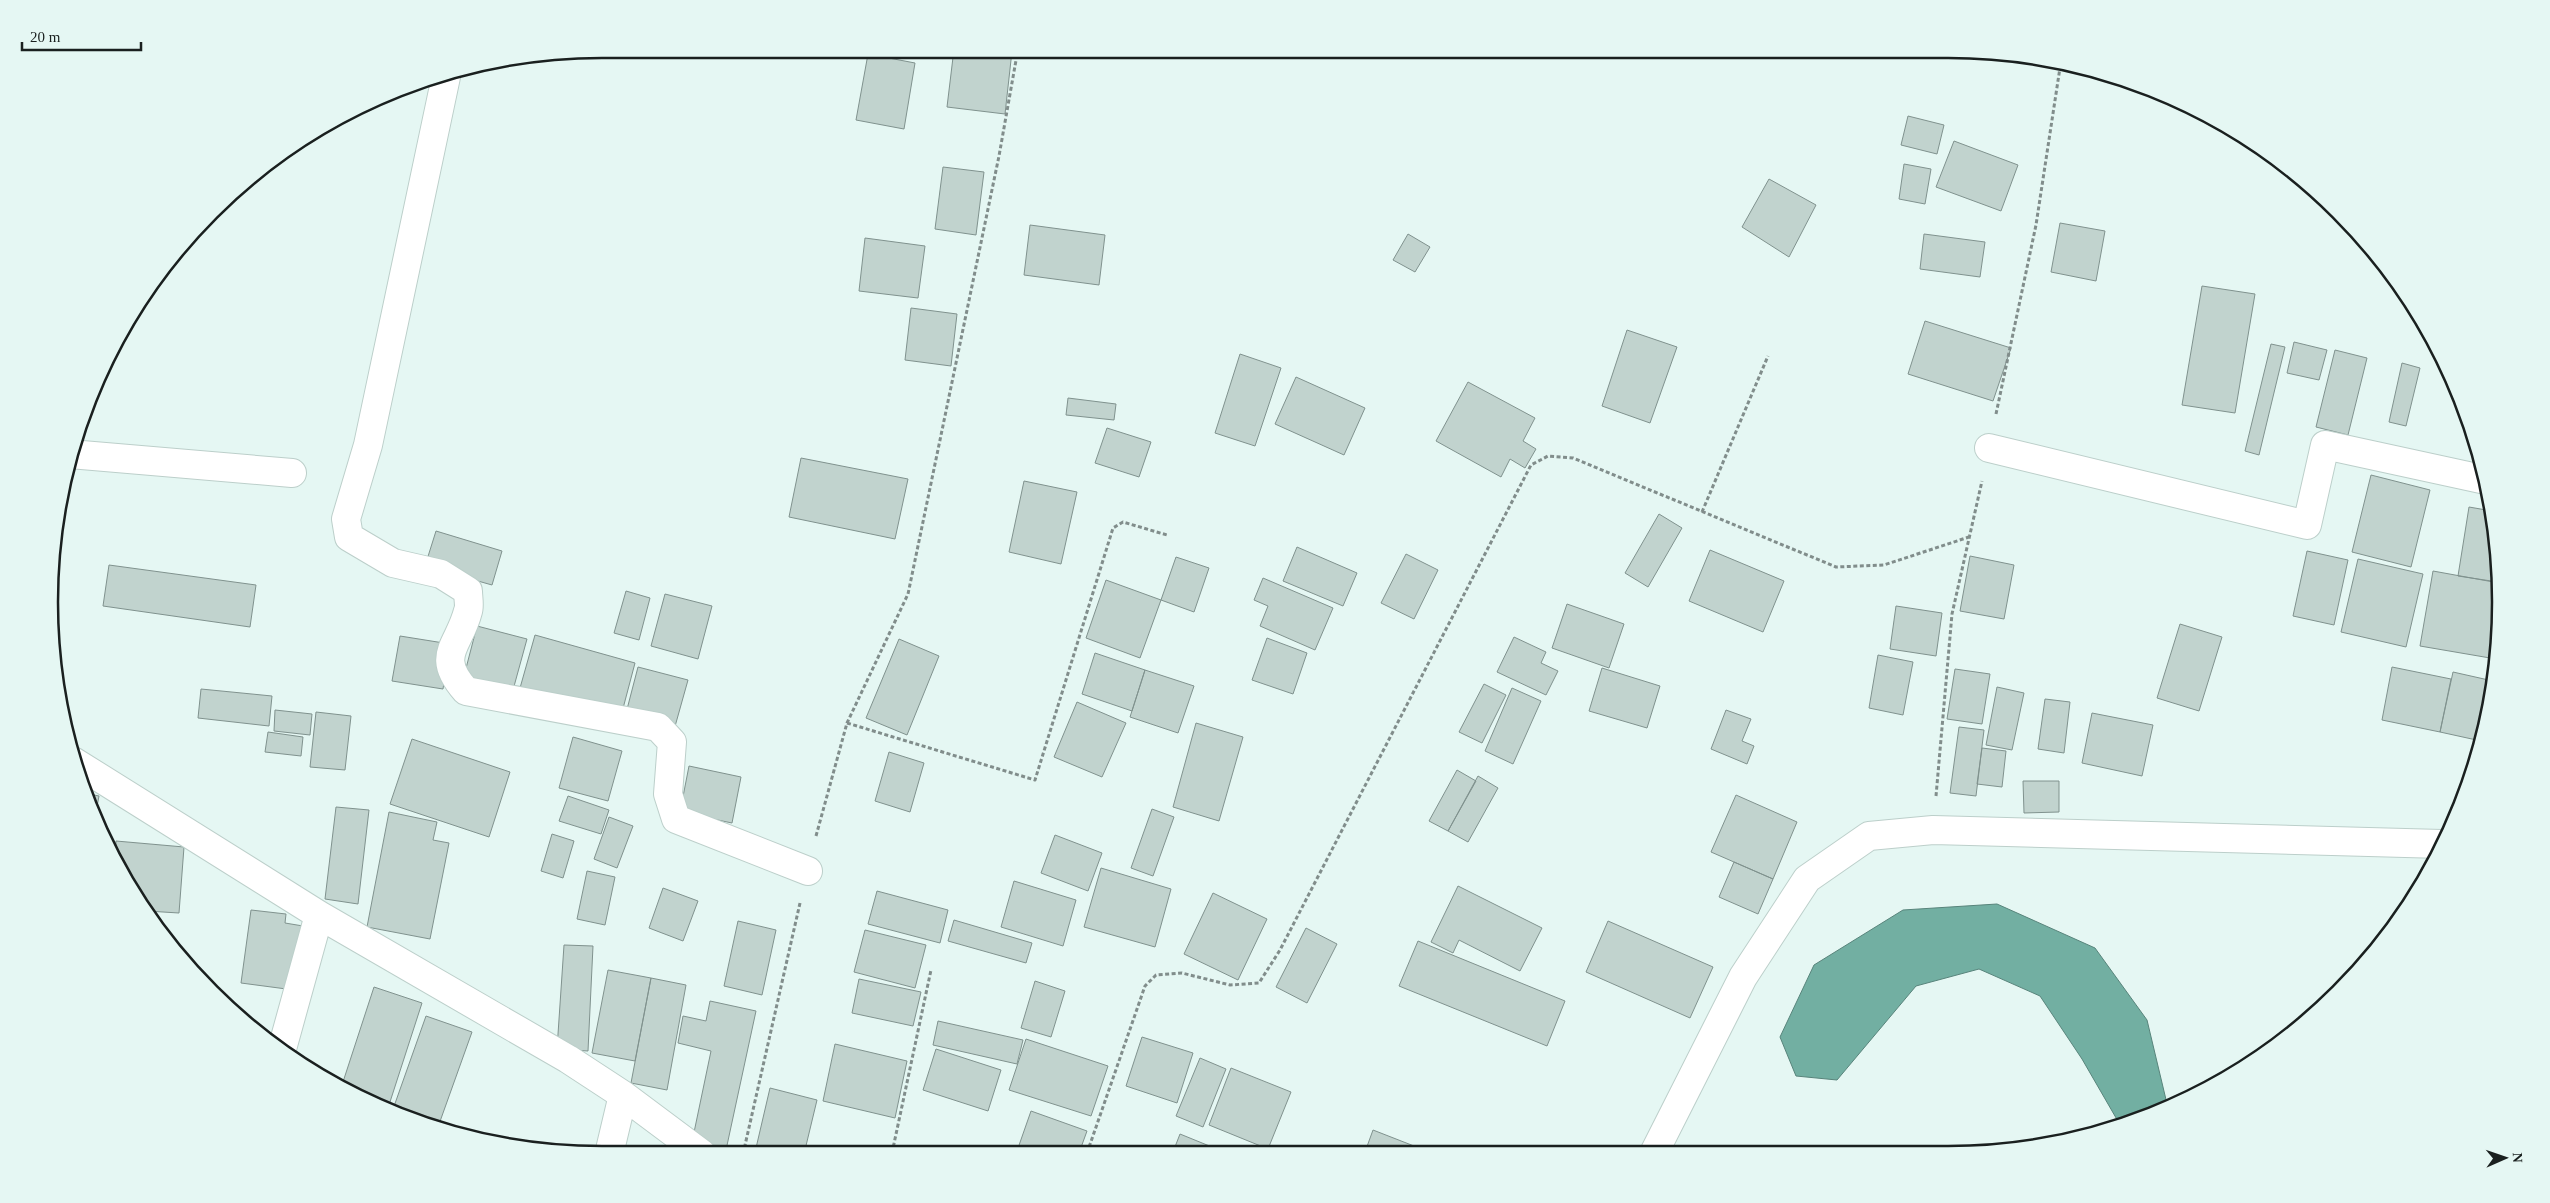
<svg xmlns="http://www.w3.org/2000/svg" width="2550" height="1203" viewBox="0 0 2550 1203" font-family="'Times New Roman',serif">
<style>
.water{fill:#72afa2;stroke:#58847b}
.building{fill:#c1d3ce;stroke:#80928e}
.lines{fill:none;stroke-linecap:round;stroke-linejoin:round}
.minor-casing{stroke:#bccfca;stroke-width:30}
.path{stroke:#818d8b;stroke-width:3;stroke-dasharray:4 2.5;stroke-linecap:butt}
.minor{stroke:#fff;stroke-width:28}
.rim{fill:none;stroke:#1a201f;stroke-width:2.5}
</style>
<rect width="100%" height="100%" fill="#e5f7f3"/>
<path class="water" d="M 1997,904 L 2095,948 L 2147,1020 L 2168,1108 L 2160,1112 L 2119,1123 L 2082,1059 L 2040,996 L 1979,969 L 1916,986 L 1837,1080 L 1796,1076 L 1780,1037 L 1814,965 L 1903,910 Z"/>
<path class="building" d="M 954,49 L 1012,51 L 1005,114 L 947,107 Z
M 868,54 L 915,63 L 904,129 L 856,120 Z
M 1908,116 L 1944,125 L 1937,154 L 1901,145 Z
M 1954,141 L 2018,165 L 2001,211 L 1936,187 Z
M 1904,164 L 1931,169 L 1925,204 L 1899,199 Z
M 943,167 L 984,172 L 976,235 L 935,229 Z
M 1769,179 L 1816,205 L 1789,257 L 1742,227 Z
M 2060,223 L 2105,231 L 2096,281 L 2051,272 Z
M 1030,225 L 1105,235 L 1099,285 L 1024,275 Z
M 1408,234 L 1430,247 L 1415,272 L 1393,260 Z
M 1924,234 L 1985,242 L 1980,277 L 1920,269 Z
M 865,238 L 925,246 L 918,298 L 859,291 Z
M 2202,286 L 2255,294 L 2235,413 L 2182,405 Z
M 911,308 L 957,314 L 951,366 L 905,360 Z
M 1925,321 L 2011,348 L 1993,401 L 1908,374 Z
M 1627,330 L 1677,347 L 1650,423 L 1602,406 Z
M 2294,342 L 2327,350 L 2319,380 L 2287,373 Z
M 2271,344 L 2285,347 L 2259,455 L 2245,451 Z
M 2335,350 L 2367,358 L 2348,435 L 2316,427 Z
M 1240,354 L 1281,368 L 1255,446 L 1215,433 Z
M 2402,363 L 2420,368 L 2406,426 L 2389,422 Z
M 1296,377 L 1365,408 L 1344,455 L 1275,424 Z
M 1468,382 L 1535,418 L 1523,441 L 1536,449 L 1525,468 L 1510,459 L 1501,477 L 1436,441 Z
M 1068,398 L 1116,404 L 1114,420 L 1066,415 Z
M 1107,428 L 1151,442 L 1139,477 L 1095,463 Z
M 801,458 L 908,479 L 895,539 L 789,517 Z
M 2371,475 L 2430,490 L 2411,567 L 2352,552 Z
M 1024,481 L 1077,492 L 1061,564 L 1009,552 Z
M 2469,507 L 2492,511 L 2498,582 L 2458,576 Z
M 1659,514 L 1682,528 L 1648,587 L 1625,573 Z
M 436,531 L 502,551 L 492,585 L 425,566 Z
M 1297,547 L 1357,573 L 1343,606 L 1283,581 Z
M 1710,550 L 1784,581 L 1763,632 L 1689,601 Z
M 2307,551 L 2348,560 L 2334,625 L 2293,616 Z
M 1406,554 L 1438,570 L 1414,619 L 1381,603 Z
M 1970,556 L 2014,565 L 2004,619 L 1960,611 Z
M 1176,557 L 1209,568 L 1194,612 L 1161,600 Z
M 2358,559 L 2423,574 L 2406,647 L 2341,632 Z
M 109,565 L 256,585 L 250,627 L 103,606 Z
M 2433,571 L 2499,583 L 2501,601 L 2496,659 L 2420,646 Z
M 1263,578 L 1333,608 L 1315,650 L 1260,626 L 1268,606 L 1254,600 Z
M 1106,580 L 1161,600 L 1140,658 L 1086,638 Z
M 626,591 L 650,598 L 639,640 L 614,633 Z
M 665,594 L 712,606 L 698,659 L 651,646 Z
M 1567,604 L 1624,624 L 1609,668 L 1552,648 Z
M 1896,606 L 1942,613 L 1936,656 L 1890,649 Z
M 2180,624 L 2222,637 L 2199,711 L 2157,698 Z
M 477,626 L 527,639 L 513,690 L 464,676 Z
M 535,635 L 635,663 L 621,716 L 520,688 Z
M 400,636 L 450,644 L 443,689 L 392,681 Z
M 1514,637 L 1546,652 L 1541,663 L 1558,671 L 1546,695 L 1497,672 Z
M 1267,638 L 1307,653 L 1293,694 L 1252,680 Z
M 899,639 L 939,656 L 907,735 L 866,718 Z
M 1095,653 L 1145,670 L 1132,711 L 1082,694 Z
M 1878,655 L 1913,662 L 1903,715 L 1869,708 Z
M 638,667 L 688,680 L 674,730 L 625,717 Z
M 2392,667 L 2451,679 L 2440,732 L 2382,720 Z
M 1602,668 L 1660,686 L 1647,728 L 1589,711 Z
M 1955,669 L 1990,674 L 1982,724 L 1947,719 Z
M 1145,670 L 1194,686 L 1178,733 L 1130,717 Z
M 2453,672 L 2493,681 L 2491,709 L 2481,741 L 2440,732 Z
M 1484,684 L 1506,695 L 1482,743 L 1459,732 Z
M 1997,687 L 2024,693 L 2012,750 L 1986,745 Z
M 1512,688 L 1541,701 L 1513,764 L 1485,751 Z
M 201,689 L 272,696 L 269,726 L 198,718 Z
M 2045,699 L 2070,702 L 2064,753 L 2038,749 Z
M 1077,702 L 1126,723 L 1102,777 L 1054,757 Z
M 275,710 L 312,714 L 310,735 L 274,731 Z
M 1726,710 L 1751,719 L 1742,741 L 1754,746 L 1747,764 L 1711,749 Z
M 316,712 L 351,716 L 345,770 L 310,767 Z
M 2092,713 L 2153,725 L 2142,776 L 2082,763 Z
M 1196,723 L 1243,737 L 1219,821 L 1173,807 Z
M 1959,727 L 1984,730 L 1976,796 L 1950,793 Z
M 268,732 L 303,737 L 301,756 L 265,752 Z
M 573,737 L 622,751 L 608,801 L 559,788 Z
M 412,739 L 510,772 L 489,837 L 390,804 Z
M 1982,748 L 2006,751 L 2002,787 L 1977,784 Z
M 889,752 L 924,763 L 910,812 L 875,801 Z
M 689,766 L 741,777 L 732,823 L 680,812 Z
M 1457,770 L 1476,781 L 1448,831 L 1429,821 Z
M 1478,776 L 1498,788 L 1468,842 L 1448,831 Z
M 2023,781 L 2059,781 L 2059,812 L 2024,813 Z
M 84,793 L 99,796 L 95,817 Z
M 1736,795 L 1797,822 L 1773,879 L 1711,852 Z
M 568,796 L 609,810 L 601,834 L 559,821 Z
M 336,807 L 369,810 L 358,904 L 325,899 Z
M 1152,809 L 1174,817 L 1153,876 L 1131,868 Z
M 389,812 L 437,822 L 433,840 L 449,843 L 430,939 L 367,927 Z
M 609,817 L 633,826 L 617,868 L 594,859 Z
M 552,834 L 574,841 L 563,878 L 541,871 Z
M 1055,835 L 1102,853 L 1088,891 L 1041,873 Z
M 116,841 L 184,847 L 179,913 L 147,911 L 123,878 L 115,860 Z
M 1734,862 L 1773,879 L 1758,914 L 1719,897 Z
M 1101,868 L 1171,889 L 1155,947 L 1084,927 Z
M 587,871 L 615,877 L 605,925 L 577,919 Z
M 1014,881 L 1076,900 L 1063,946 L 1001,927 Z
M 1458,886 L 1542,928 L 1520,971 L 1459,940 L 1453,953 L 1431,942 Z
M 663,888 L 698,901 L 683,941 L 649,928 Z
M 877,891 L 948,910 L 940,943 L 868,924 Z
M 1213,893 L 1267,919 L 1238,980 L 1184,954 Z
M 251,910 L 286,914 L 285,923 L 303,926 L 294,990 L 241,983 Z
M 151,917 L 159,919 L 157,926 Z
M 954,920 L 1032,943 L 1026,963 L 948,941 Z
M 738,921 L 776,930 L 762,995 L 724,986 Z
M 1608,921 L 1713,967 L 1690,1018 L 1586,972 Z
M 1306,928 L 1337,944 L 1307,1003 L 1276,987 Z
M 865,930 L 926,945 L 915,988 L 854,972 Z
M 1418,941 L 1565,1001 L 1547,1046 L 1399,986 Z
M 564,945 L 593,946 L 588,1051 L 557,1049 Z
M 608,970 L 651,978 L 635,1061 L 592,1053 Z
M 651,978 L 686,985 L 667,1090 L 631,1083 Z
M 859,979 L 921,992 L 913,1026 L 852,1013 Z
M 1035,981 L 1065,991 L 1051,1037 L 1021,1028 Z
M 374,987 L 422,1003 L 389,1105 L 341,1088 Z
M 710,1001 L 756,1011 L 726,1150 L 692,1142 L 711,1051 L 678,1043 L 683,1016 L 706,1021 Z
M 426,1016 L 472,1032 L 438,1127 L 392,1112 Z
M 938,1021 L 1023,1040 L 1017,1064 L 933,1045 Z
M 1142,1037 L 1193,1053 L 1177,1103 L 1126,1086 Z
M 1026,1039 L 1108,1066 L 1091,1116 L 1009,1090 Z
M 835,1044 L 907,1061 L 895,1118 L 823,1101 Z
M 936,1049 L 1001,1070 L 988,1111 L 923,1090 Z
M 1200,1058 L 1226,1069 L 1203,1127 L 1176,1116 Z
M 1231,1068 L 1291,1092 L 1268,1149 L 1209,1125 Z
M 770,1088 L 817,1100 L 804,1154 L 779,1154 L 756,1148 Z
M 1031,1111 L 1087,1131 L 1079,1153 L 1022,1153 L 1017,1151 Z
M 1373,1130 L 1414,1146 L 1412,1152 L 1365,1152 Z
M 1180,1134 L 1207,1145 L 1205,1152 L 1173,1152 Z
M 1207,1145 L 1227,1152 L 1205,1152 Z
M 991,1146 L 1010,1153 L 989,1153 Z"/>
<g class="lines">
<g class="minor-casing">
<path id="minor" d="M 447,72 L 368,445 L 346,519 L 349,537 L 393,563 L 441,574 L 468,591 C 468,598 470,606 468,611 C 459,647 434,655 466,691 L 658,727 L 672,742 L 668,794 L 676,819 L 808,871
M 1989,448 L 2307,525 L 2325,445 L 2486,480
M 70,454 L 292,473
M 73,761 L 319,915 L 568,1059 L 623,1095 L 702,1154
M 282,1049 L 319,915
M 1655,1151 L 1743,977 L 1807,879 L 1869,836 L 1933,830 L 2442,844
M 609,1154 L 623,1095"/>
</g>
<path class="path" d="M 1996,414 L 2036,225 L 2061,61
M 1702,512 L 1768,356
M 847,723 L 1035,780 L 1113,528 L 1123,522 L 1167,535
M 1936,796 L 1952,614 L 1982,481
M 816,836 L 847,723 L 908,594 L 999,156 L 1018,49
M 892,1153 L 931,970
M 1087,1153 L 1145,986 L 1156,975 L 1182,973 L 1230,985 L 1259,983 L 1280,950 L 1531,465 L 1548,456 L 1573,458 L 1836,567 L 1884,565 L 1969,537
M 743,1154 L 800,903"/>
<use href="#minor" class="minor"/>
</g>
<path d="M0 0H2550V1203H0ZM602 58H1948A544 544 0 0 1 2492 602V602A544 544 0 0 1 1948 1146H602A544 544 0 0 1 58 602V602A544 544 0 0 1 602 58Z" fill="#e5f7f3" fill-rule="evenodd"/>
<path class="rim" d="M602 58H1948A544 544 0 0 1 2492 602V602A544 544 0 0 1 1948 1146H602A544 544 0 0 1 58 602V602A544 544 0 0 1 602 58Z"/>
<g transform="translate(2505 1158) rotate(88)" stroke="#e5f7f3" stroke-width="4" paint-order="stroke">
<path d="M0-4L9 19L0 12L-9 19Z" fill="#1a201f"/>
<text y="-8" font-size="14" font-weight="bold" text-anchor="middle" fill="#1a201f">N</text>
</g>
<path d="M22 42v8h119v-8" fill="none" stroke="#1a201f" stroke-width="2.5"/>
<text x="30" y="42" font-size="15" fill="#1a201f" stroke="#e5f7f3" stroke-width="4" paint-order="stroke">20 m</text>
</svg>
